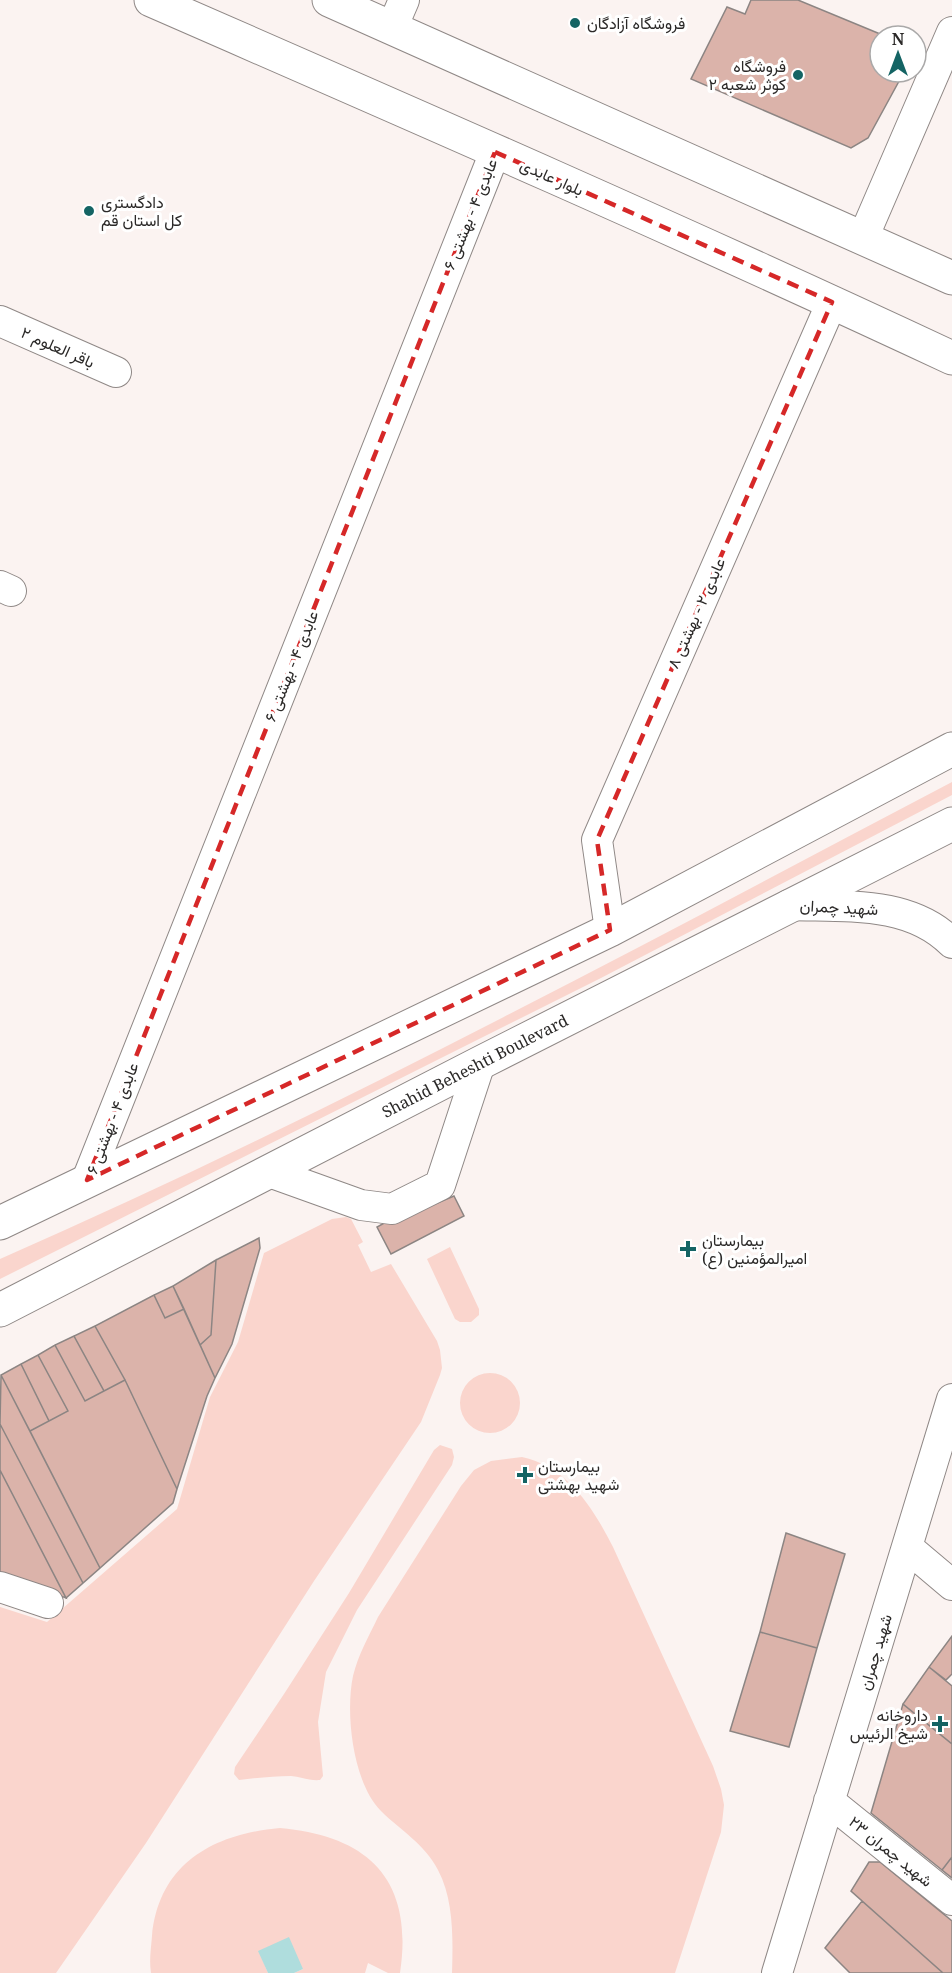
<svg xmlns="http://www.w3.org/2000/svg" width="952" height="1973" viewBox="0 0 952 1973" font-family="'Noto Serif',Vazirmatn,serif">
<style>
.green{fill:#fad5cd}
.water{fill:#afdddd}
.building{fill:#dbb3aa;stroke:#8c8583;stroke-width:1.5}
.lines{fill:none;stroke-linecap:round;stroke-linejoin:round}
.minor-casing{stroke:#8f8886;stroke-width:32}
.major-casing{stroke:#8f8886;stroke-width:35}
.minor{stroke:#fff;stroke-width:30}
.major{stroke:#fff;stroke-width:33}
.marked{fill:none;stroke:#d62828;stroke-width:4.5;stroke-dasharray:12 8;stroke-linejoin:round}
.poi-dot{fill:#146464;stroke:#fff;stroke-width:2}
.labels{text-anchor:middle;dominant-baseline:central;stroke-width:6;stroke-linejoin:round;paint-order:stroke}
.poi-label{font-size:16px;fill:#2b2928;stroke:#fff;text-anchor:start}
.street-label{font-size:16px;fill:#2b2928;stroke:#fff}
</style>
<rect width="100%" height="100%" fill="#fbf3f1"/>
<path class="green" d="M 952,782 L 952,795 L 601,978 L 0,1279 L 0,1259 C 325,1117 638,947 952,782 Z
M 346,1217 L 351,1219 L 363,1242 L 358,1245 L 371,1272 L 391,1264 L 437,1341 L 440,1350 L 442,1368 L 440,1375 L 421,1422 L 314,1581 L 146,1843 L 56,1973 L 0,1973 L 0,1607 L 47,1622 L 177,1509 L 210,1397 L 238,1342 L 264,1253 L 332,1219 Z
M 450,1247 L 479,1309 L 479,1315 L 471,1322 L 460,1322 L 455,1319 L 427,1259 Z
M460 1403a30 30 0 1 1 60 0a30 30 0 1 1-60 0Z
M 440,1445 L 452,1449 L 454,1457 L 452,1465 L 357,1610 L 326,1672 L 318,1722 L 323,1776 L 320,1780 C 310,1781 301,1777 291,1776 C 274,1776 256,1778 239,1780 L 234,1774 L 235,1767 L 284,1694 L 349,1593 L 434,1450 Z
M 522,1457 C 568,1467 593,1508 613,1547 L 713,1766 L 721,1789 L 724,1805 L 721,1832 L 675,1973 L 452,1973 C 453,1940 454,1900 438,1870 C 424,1843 401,1831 381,1811 C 353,1783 345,1714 353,1676 C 358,1655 369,1636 378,1617 L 461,1486 L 474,1470 L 491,1461 Z
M 280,1828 C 370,1836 414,1881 400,1973 L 388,1973 L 368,1963 L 365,1973 L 294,1973 L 303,1969 L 259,1951 L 268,1973 L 151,1973 C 149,1960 151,1949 152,1936 C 159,1863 214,1834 280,1828 Z"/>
<path class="water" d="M 289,1937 L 303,1969 L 294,1973 L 268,1973 L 258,1951 Z"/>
<path class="building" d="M 751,0 L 798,0 L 885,36 L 880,36 L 880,72 L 904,72 L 868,138 L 851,148 L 691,79 L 727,7 L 745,14 Z
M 454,1196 L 464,1216 L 391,1254 L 377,1227 L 395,1217 L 430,1206 Z
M 259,1238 L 260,1248 L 232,1344 L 215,1378 L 200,1345 L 211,1335 L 216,1260 Z
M 216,1260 L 211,1335 L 200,1345 L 173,1286 Z
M 173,1286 L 184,1309 L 165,1318 L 154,1295 Z
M 154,1295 L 165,1318 L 184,1309 L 215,1378 L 207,1396 L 177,1489 L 125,1380 L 95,1326 Z
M 95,1326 L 125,1380 L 104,1391 L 74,1336 Z
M 74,1336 L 104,1391 L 85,1401 L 55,1345 Z
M 55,1345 L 85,1401 L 125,1380 L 177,1489 L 173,1503 L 100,1568 L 30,1431 L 68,1411 L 38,1355 Z
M 38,1355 L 68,1411 L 49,1421 L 21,1364 Z
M 21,1364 L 49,1421 L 30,1431 L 1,1375 Z
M 1,1375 L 100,1568 L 83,1583 L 0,1424 Z
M 0,1424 L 83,1583 L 66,1598 L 0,1470 Z
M 0,1470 L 66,1598 L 0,1574 Z
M 786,1533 L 845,1554 L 817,1648 L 760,1632 Z
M 760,1632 L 817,1648 L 789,1747 L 730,1731 Z
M 952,1636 L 952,1674 L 946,1680 L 929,1667 Z
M 929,1667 L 952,1686 L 952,1744 L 903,1704 Z
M 903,1704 L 952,1744 L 952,1857 L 942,1870 L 871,1813 Z
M 952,1857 L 952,1878 L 942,1870 Z
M 869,1862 L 880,1862 L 952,1921 L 952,1973 L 943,1973 L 851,1891 Z
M 862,1901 L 943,1973 L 850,1973 L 825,1948 Z"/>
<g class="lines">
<g class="minor-casing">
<path id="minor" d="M 392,28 L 404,0
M 863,238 L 952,32
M 0,321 L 116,372
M 0,586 L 11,591
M 789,905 C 845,907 909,900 952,943
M 610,930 L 597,840 L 832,302
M 269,1172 L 361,1205 L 392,1209 L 440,1185 L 480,1063
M 87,1180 L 495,152
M 907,1547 L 952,1585
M 0,1587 L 48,1603
M 829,1801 L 952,1900
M 777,1973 L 952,1399"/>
</g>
<g class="major-casing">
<g id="major">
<path d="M 151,0 C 419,117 687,234 952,358"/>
<path d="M 329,0 L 952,278"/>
<path d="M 0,1223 L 610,930 L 952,749"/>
<path id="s1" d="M 0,1310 L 480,1063 L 952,824"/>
</g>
</g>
<use href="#minor" class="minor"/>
<use href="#major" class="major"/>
</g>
<path class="marked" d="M 495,152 L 832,302 L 597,840 L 610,930 L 87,1180 Z"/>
<g class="poi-dot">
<circle cx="575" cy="23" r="6"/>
<circle cx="798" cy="75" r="6"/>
<circle cx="89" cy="211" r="6"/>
<path d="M685 1240h6v6h6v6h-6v6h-6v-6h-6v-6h6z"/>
<path d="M522 1466h6v6h6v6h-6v6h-6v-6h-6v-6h6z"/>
<path d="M937 1715h6v6h6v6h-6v6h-6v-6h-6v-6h6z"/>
</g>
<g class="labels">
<g class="poi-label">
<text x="587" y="23">فروشگاه آزادگان</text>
<text x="786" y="66" text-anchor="end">فروشگاه<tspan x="786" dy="18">کوثر شعبه ۲</tspan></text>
<text x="101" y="202">دادگستری<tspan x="101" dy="18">کل استان قم</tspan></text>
<text x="702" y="1240">بیمارستان<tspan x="702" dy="18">امیرالمؤمنین (ع)</tspan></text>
<text x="538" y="1466">بیمارستان<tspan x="538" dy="18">شهید بهشتی</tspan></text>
<text x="928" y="1715" text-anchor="end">داروخانه<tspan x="928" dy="18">شیخ الرئیس</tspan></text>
</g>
<g class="street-label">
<text transform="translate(552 177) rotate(24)">بلوار عابدی</text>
<text transform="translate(470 214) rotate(-68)">عابدی ۴ - بهشتی ۶</text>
<text transform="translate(58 347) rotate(24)">باقر العلوم ۲</text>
<text transform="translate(696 613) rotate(-66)">عابدی ۲ - بهشتی ۸</text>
<text transform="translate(291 666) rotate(-68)">عابدی ۴ - بهشتی ۶</text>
<text transform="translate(839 907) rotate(3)">شهید چمران</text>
<text stroke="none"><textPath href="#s1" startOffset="534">Shahid Beheshti Boulevard</textPath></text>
<text transform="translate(112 1118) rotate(-69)">عابدی ۴ - بهشتی ۶</text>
<text transform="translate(875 1652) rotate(-73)">شهید چمران</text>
<text transform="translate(891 1851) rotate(39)">شهید چمران ۲۳</text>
</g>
</g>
<g transform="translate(898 54)"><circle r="28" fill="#ffffff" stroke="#aaa9a9" stroke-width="1.5"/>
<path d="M0-4.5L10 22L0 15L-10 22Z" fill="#146464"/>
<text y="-9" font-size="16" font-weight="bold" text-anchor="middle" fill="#2b2928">N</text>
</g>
</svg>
